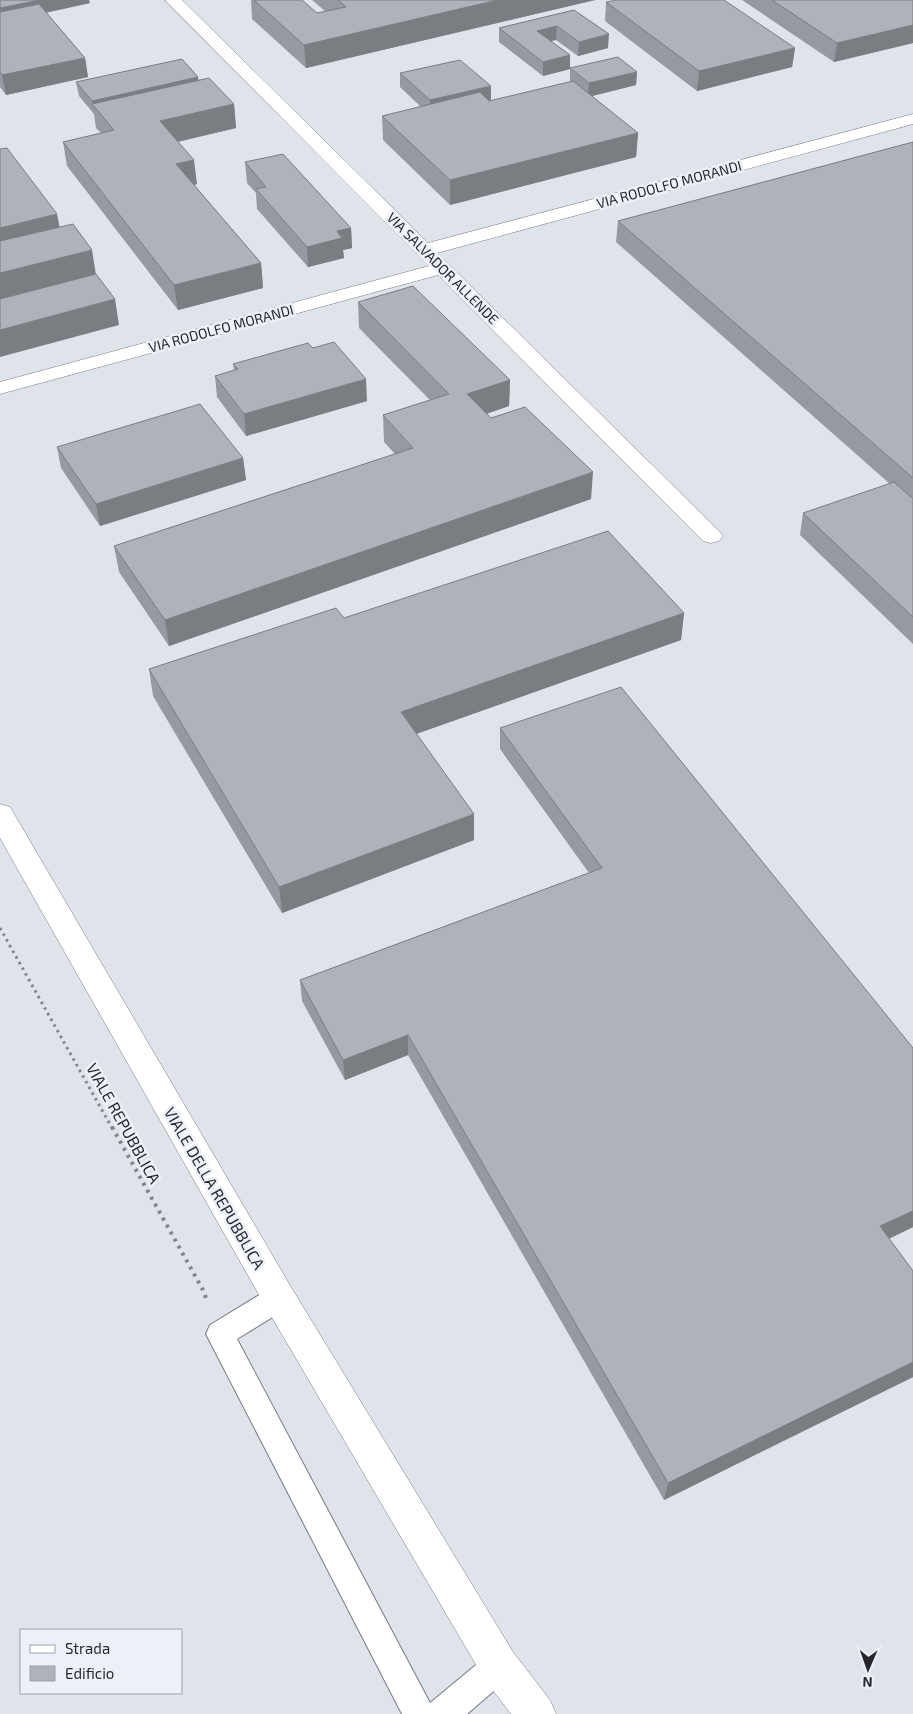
<svg xmlns="http://www.w3.org/2000/svg" width="913" height="1714" viewBox="0 0 913 1714" font-family="'Exo 2',sans-serif">
<style>
.lines{fill:none;stroke-linecap:round;stroke-linejoin:round}
.lane-casing{stroke:#757a80;stroke-width:2}
.street-casing{stroke:#757a80;stroke-width:1}
.secondary-casing{stroke:#757a80;stroke-width:1}
.path-far1{stroke:#82858a;stroke-width:3;stroke-dasharray:2.5 4;stroke-linecap:butt}
.path{stroke:#82858a;stroke-width:4;stroke-dasharray:3 5;stroke-linecap:butt}
.lane{fill:#fff;fill-rule:evenodd}
.street{fill:#fff;fill-rule:evenodd}
.secondary{fill:#fff;fill-rule:evenodd}
.wall{fill:#969aa0}
.shaded-wall{fill:#7a7d82}
.building{fill:#aeb3ba;stroke:#7a7d82}
.labels{text-anchor:middle;dominant-baseline:central;stroke-width:5;stroke-linejoin:round;paint-order:stroke}
.far-street-label{font-size:14px;fill:#26282b;stroke:#ecf1f9}
.street-label{font-size:16px;fill:#26282b;stroke:#ecf1f9}
</style>
<rect width="100%" height="100%" fill="#dfe4eb"/>
<g class="lines">
<g class="lane-casing">
<path id="lane" d="M 279,1286 L 289,1289 L 293,1298 L 289,1307 L 237,1339 L 430,1703 L 488,1655 L 499,1650 L 510,1655 L 515,1666 L 510,1677 L 467,1714 L 402,1714 L 206,1334 L 210,1325 L 269,1289 Z"/>
</g>
<g class="street-casing">
<path id="street" d="M 165,0 L 182,0 L 428,243 L 913,114 L 913,124 L 437,253 L 719,531 L 723,536 L 719,541 L 711,543 L 703,541 L 438,275 L 0,394 L 0,382 L 429,266 Z"/>
</g>
<g class="secondary-casing">
<path id="secondary" d="M 0,804 L 10,807 L 291,1287 L 513,1652 L 550,1700 L 556,1714 L 511,1714 L 485,1680 L 267,1309 L 0,838 Z"/>
</g>
<path class="path-far1" d="M 0,928 L 112,1128"/>
<path class="path" d="M 112,1127 L 203,1290 L 207,1301"/>
<use href="#lane" class="lane"/>
<use href="#street" class="street"/>
<use href="#secondary" class="secondary"/>
</g>
<path class="wall" d="M 0,0 L 90,3 L 46,13 L 85,58 L 88,77 L 6,95 L 0,87 Z
M 251,0 L 302,0 L 317,13 L 325,11 L 312,0 L 595,0 L 306,68 L 252,19 Z
M 742,0 L 913,0 L 913,43 L 834,62 Z
M 606,2 L 795,48 L 792,67 L 697,91 L 605,21 Z
M 574,10 L 608,48 L 578,56 L 556,40 L 551,41 L 570,55 L 570,69 L 543,76 L 499,42 L 499,28 Z
M 570,68 L 637,72 L 636,85 L 592,96 L 638,133 L 636,157 L 450,205 L 383,140 L 382,116 L 421,107 L 400,87 L 400,73 L 491,86 L 491,100 L 489,101 L 570,82 Z
M 199,80 L 234,104 L 236,128 L 178,142 L 197,184 L 194,185 L 261,263 L 263,288 L 178,310 L 67,166 L 63,142 L 101,133 L 96,128 L 94,114 L 79,96 L 76,82 Z
M 913,142 L 913,644 L 800,535 L 803,513 L 890,484 L 616,242 L 618,221 Z
M 245,162 L 351,228 L 352,248 L 343,250 L 344,258 L 308,267 L 257,209 L 256,193 L 247,183 Z
M 358,302 L 510,380 L 509,406 L 487,414 L 591,499 L 169,646 L 119,572 L 114,546 L 395,454 L 384,442 L 383,415 L 430,400 L 359,328 Z
M 233,364 L 367,401 L 246,436 L 217,397 L 215,376 L 234,370 Z
M 57,447 L 243,458 L 246,480 L 100,526 L 61,468 Z
M 684,613 L 681,640 L 416,734 L 474,840 L 282,913 L 153,696 L 149,669 L 344,618 Z
M 500,728 L 913,1048 L 913,1227 L 889,1239 L 913,1271 L 913,1377 L 664,1500 L 408,1055 L 345,1080 L 302,1001 L 300,980 L 589,873 L 500,749 Z"/>
<path class="shaded-wall" d="M 40,0 L 89,0 L 90,3 L 0,22 L 0,8 Z
M 498,0 L 595,0 L 306,68 L 304,45 Z
M 913,25 L 913,43 L 834,62 L 837,43 Z
M 557,26 L 556,40 L 537,44 L 537,31 Z
M 609,34 L 608,48 L 578,56 L 579,42 Z
M 795,48 L 792,67 L 697,91 L 699,71 Z
M 570,55 L 570,69 L 543,76 L 543,62 Z
M 85,58 L 88,77 L 6,95 L 2,75 Z
M 637,72 L 636,85 L 588,97 L 589,83 Z
M 198,77 L 200,91 L 93,104 L 92,101 Z
M 491,86 L 491,100 L 430,114 L 430,100 Z
M 234,104 L 236,128 L 163,145 L 160,121 Z
M 638,133 L 636,157 L 450,205 L 450,180 Z
M 194,160 L 197,184 L 179,188 L 176,164 Z
M 57,214 L 62,239 L 0,254 L 0,228 Z
M 351,228 L 352,248 L 343,250 L 344,258 L 308,267 L 307,247 L 337,231 Z
M 92,250 L 96,275 L 0,299 L 0,273 Z
M 261,263 L 263,288 L 178,310 L 174,285 Z
M 115,299 L 119,325 L 0,357 L 0,330 Z
M 366,379 L 367,401 L 246,436 L 244,414 Z
M 510,380 L 509,406 L 467,420 L 467,394 Z
M 243,458 L 246,480 L 100,526 L 96,504 Z
M 593,472 L 591,499 L 169,646 L 165,620 Z
M 684,613 L 681,640 L 402,739 L 401,712 Z
M 474,814 L 474,840 L 282,913 L 279,887 Z
M 408,1035 L 408,1055 L 345,1080 L 343,1060 Z
M 913,1211 L 913,1227 L 873,1246 L 880,1226 Z
M 913,1362 L 913,1377 L 664,1500 L 668,1483 Z"/>
<path class="building" d="M 0,0 L 40,0 L 0,8 Z
M 254,0 L 302,0 L 317,13 L 346,7 L 338,0 L 498,0 L 304,45 Z
M 617,0 L 724,0 L 795,48 L 699,71 L 606,2 Z
M 772,0 L 913,0 L 913,25 L 837,43 Z
M 39,4 L 85,58 L 2,75 L 0,72 L 0,12 Z
M 574,10 L 609,34 L 579,42 L 557,26 L 537,31 L 570,55 L 543,62 L 499,28 Z
M 618,57 L 637,72 L 589,83 L 570,68 Z
M 182,59 L 198,77 L 92,101 L 76,82 Z
M 460,60 L 491,86 L 430,100 L 400,73 Z
M 209,78 L 234,104 L 160,121 L 194,160 L 176,164 L 261,263 L 174,285 L 63,142 L 114,130 L 92,104 Z
M 573,81 L 638,133 L 450,180 L 382,116 L 480,92 L 489,101 Z
M 913,142 L 913,478 L 618,221 Z
M 7,148 L 57,214 L 0,228 L 0,149 Z
M 283,154 L 351,228 L 337,231 L 342,238 L 307,247 L 256,189 L 266,187 L 245,162 Z
M 73,224 L 92,250 L 0,273 L 0,241 Z
M 96,274 L 115,299 L 0,330 L 0,299 Z
M 413,286 L 510,380 L 467,394 L 491,418 L 525,407 L 593,472 L 165,620 L 114,546 L 413,448 L 383,415 L 449,394 L 358,302 Z
M 334,342 L 366,379 L 244,414 L 215,376 L 238,369 L 233,364 L 308,343 L 313,348 Z
M 200,404 L 243,458 L 96,504 L 57,447 Z
M 894,482 L 913,499 L 913,617 L 803,513 Z
M 608,531 L 684,613 L 401,712 L 474,814 L 279,887 L 149,669 L 336,608 L 344,618 Z
M 621,687 L 913,1048 L 913,1211 L 880,1226 L 913,1271 L 913,1362 L 668,1483 L 408,1035 L 343,1060 L 300,980 L 602,868 L 500,728 Z"/>
<g class="labels">
<g class="far-street-label">
<text transform="translate(669 184) rotate(-15)">VIA RODOLFO MORANDI</text>
<text transform="translate(443 268) rotate(45)">VIA SALVADOR ALLENDE</text>
<text transform="translate(221 328) rotate(-15)">VIA RODOLFO MORANDI</text>
</g>
<g class="street-label">
<text transform="translate(124 1123) rotate(61)">VIALE REPUBBLICA</text>
<text transform="translate(215 1188) rotate(60)">VIALE DELLA REPUBBLICA</text>
</g>
</g>
<rect x="20" y="1629" width="162" height="65" fill="#ecf1f9" stroke="#9da1a7"/>
<rect x="30" y="1645" width="25" height="8" fill="#ffffff" stroke="#9da1a7"/>
<text x="65" y="1654" font-size="15" fill="#26282b">Strada</text>
<rect x="30" y="1666" width="25" height="15" fill="#aeb3ba" stroke="#9da1a7"/>
<text x="65" y="1679" font-size="15" fill="#26282b">Edificio</text>
<g transform="translate(868 1669) rotate(182)" stroke="#ecf1f9" stroke-width="4" paint-order="stroke">
<path d="M0-4L9 19L0 12L-9 19Z" fill="#26282b"/>
<text y="-8" font-size="14" font-weight="bold" text-anchor="middle" fill="#26282b">N</text>
</g>
</svg>
